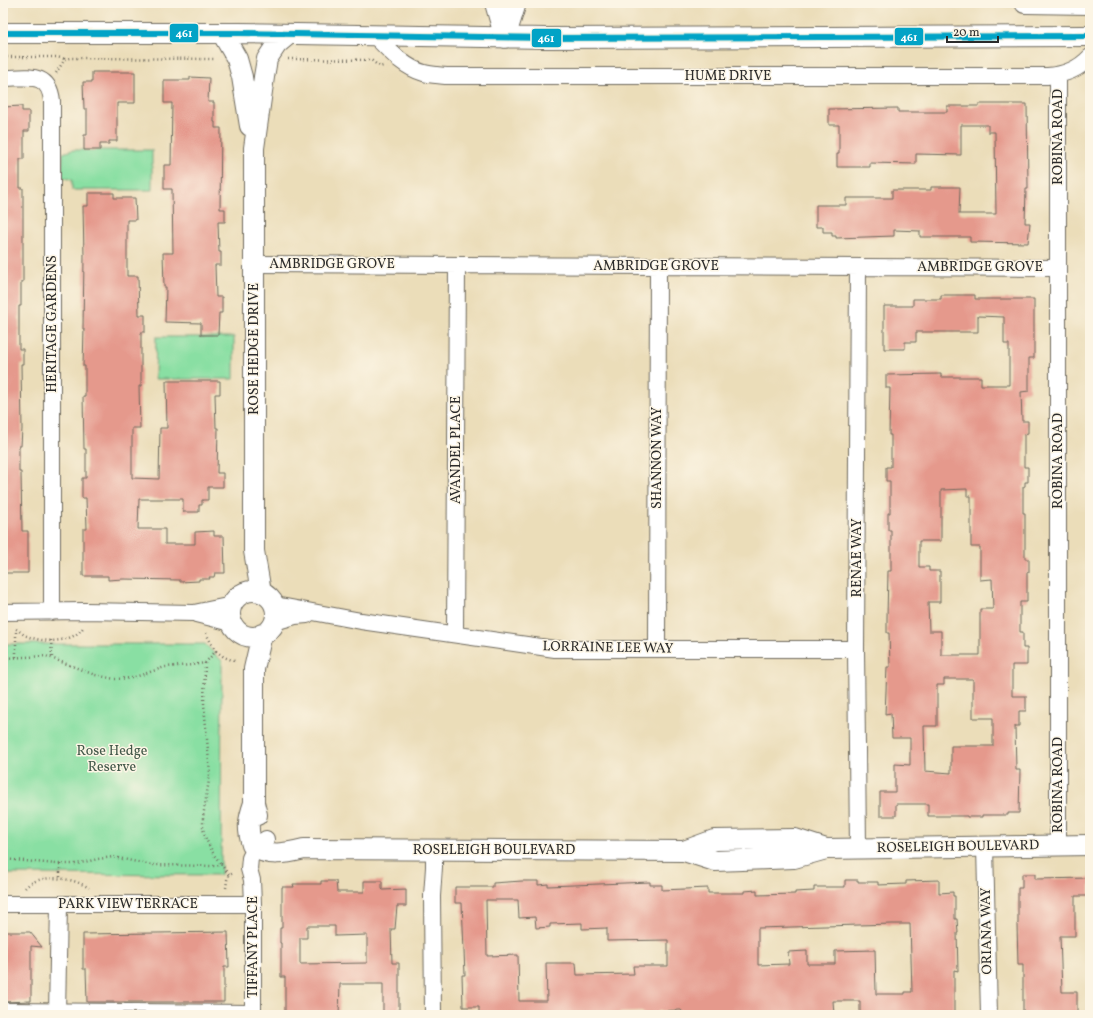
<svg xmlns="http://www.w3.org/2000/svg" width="1093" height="1018" viewBox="0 0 1093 1018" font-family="Vollkorn,serif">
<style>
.green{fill:#89dfa3;stroke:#5a8567}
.building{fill:#e5998c;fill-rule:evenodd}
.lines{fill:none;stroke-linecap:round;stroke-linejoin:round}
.service-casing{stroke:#6e695d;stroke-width:10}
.minor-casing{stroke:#6e695d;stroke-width:18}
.tertiary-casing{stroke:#6e695d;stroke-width:22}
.path{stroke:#6e695d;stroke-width:2.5;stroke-dasharray:1 3;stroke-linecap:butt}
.service{stroke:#fff;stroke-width:8}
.minor{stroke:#fff;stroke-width:16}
.tertiary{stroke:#fff;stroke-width:20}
.bus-1-casing{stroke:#fcf5e5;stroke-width:9}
.bus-1{stroke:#02a3c6;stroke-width:6}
.labels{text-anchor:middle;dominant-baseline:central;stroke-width:3;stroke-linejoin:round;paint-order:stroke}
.street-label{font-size:14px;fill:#2b2b2b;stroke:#fcf5e5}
.park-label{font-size:14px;fill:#425849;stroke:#fcf5e5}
.line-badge{stroke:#fcf5e5;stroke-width:1.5}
.badge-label{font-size:11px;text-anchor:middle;font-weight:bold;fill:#fff}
</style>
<rect width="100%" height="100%" fill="#fcf5e5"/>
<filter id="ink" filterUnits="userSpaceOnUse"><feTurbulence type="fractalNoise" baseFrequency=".025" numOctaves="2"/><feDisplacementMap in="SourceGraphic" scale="8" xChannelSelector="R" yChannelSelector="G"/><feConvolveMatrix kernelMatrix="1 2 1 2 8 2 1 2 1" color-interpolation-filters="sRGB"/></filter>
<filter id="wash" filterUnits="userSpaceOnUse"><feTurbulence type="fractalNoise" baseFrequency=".012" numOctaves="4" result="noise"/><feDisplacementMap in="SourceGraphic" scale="16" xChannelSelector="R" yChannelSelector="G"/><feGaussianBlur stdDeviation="0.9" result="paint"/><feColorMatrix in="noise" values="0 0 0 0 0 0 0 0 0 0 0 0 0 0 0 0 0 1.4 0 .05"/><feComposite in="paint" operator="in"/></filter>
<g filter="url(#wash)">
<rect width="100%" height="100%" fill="#ebddb9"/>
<path class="green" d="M 73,150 L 152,150 L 152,190 L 72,190 L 72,180 L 62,177 L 63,153 Z
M 156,337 L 234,337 L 234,379 L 155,379 Z
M 3,644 L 205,644 L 222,661 L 221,875 L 3,874 Z"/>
<g id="blocks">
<path class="building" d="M 92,72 L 135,72 L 135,103 L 117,103 L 117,141 L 109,141 L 109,144 L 100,144 L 100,150 L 84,150 L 84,135 L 87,135 L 87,109 L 84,109 L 83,82 L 92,82 Z
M 190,77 L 209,78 L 208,102 L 214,102 L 214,122 L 215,122 L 215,128 L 221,128 L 220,209 L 225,209 L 225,222 L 218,222 L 219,252 L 221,252 L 221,265 L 215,265 L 216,297 L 222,297 L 222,313 L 219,313 L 218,335 L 201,335 L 201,323 L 165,322 L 166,287 L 164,287 L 163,253 L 173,253 L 172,189 L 164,189 L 164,165 L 171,165 L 172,103 L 164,103 L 164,80 L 190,80 Z
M 979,104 L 1027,104 L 1028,189 L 1026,189 L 1025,223 L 1030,223 L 1028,243 L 970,242 L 970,237 L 920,237 L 920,231 L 894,230 L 894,236 L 836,238 L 836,236 L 832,236 L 832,232 L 823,232 L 823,227 L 816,227 L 816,205 L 846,205 L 846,198 L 892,198 L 892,190 L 931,190 L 931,187 L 960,187 L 959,214 L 996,214 L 995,132 L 988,132 L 988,125 L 961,125 L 961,155 L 916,154 L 916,164 L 870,163 L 870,167 L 837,167 L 837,154 L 839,154 L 839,125 L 829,125 L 829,109 L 898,108 L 898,112 L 947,112 L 947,106 L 979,106 Z
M 22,106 L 22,111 L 29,111 L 29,131 L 24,131 L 24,159 L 20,159 L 20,188 L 23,188 L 23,282 L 21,282 L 21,306 L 19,306 L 19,349 L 23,349 L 23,364 L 21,364 L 22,429 L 21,446 L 19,446 L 19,472 L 21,472 L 22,531 L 28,531 L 28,573 L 3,573 L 3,107 Z
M 88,193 L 114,193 L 114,198 L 135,198 L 136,220 L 127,220 L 127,276 L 138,276 L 139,315 L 145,315 L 145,332 L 141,332 L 141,386 L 139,386 L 140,428 L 132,428 L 132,478 L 159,479 L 160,428 L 167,428 L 166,381 L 220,381 L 220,394 L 215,394 L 216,428 L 218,428 L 217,473 L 223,473 L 223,487 L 208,487 L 208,500 L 202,500 L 202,505 L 199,505 L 199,512 L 183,512 L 183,499 L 139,499 L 138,529 L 165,529 L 165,544 L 195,544 L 195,532 L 214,531 L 214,536 L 224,536 L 225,573 L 215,573 L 214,577 L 209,577 L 210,579 L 199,579 L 199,581 L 180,582 L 180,580 L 123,579 L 108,580 L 108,576 L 83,576 L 83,529 L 87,529 L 86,498 L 82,498 L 82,478 L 86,478 L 86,449 L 84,449 L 83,396 L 85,396 L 85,366 L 83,366 L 84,329 L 83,329 L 84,257 L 83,206 L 88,206 Z
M 941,295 L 975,295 L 975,299 L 1034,299 L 1034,358 L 1029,358 L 1029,391 L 1021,392 L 1022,421 L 1028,421 L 1028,433 L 1024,434 L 1024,467 L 1028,467 L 1028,482 L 1025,482 L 1025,486 L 1023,487 L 1023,513 L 1025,513 L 1025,559 L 1029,559 L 1029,572 L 1027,572 L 1027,602 L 1020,602 L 1020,632 L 1023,632 L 1023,648 L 1027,648 L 1027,665 L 1012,665 L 1012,696 L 1026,696 L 1026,711 L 1019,711 L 1019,726 L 1015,726 L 1016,770 L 1020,770 L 1019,813 L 1008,813 L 1008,815 L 982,815 L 982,817 L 967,817 L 967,816 L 928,816 L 928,804 L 896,804 L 896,816 L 880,816 L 880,792 L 895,792 L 895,764 L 910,765 L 910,738 L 892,738 L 891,713 L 885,714 L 887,667 L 890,667 L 889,633 L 887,633 L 887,618 L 888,571 L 891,571 L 891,530 L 888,530 L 888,513 L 890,513 L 890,481 L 886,481 L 886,467 L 891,467 L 891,435 L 889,435 L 890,388 L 886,388 L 886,375 L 941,374 L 941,377 L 981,377 L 981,385 L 1009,385 L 1009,344 L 1004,344 L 1004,317 L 978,316 L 978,332 L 916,332 L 916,342 L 905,342 L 905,349 L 884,349 L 884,306 L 913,306 L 913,299 L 941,299 ZM 967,489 L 967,496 L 971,496 L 971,547 L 980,547 L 980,580 L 992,579 L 993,609 L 980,609 L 980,655 L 941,655 L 941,631 L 929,631 L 928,602 L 940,602 L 940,571 L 929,571 L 929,567 L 919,567 L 919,541 L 941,541 L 941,490 ZM 944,679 L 973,679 L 973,718 L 993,718 L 993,746 L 951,746 L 951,773 L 925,771 L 924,726 L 937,726 L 937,685 L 944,685 Z
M 1022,874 L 1035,874 L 1035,879 L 1090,878 L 1090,896 L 1075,896 L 1075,936 L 1060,936 L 1062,992 L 1077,992 L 1077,1014 L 1023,1015 L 1023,965 L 1018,965 L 1017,924 L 1018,924 L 1018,888 L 1022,888 Z
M 845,880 L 858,880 L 858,882 L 878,882 L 878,885 L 906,884 L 906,881 L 939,880 L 939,893 L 953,892 L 953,896 L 955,896 L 955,919 L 957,919 L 958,933 L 957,933 L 958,971 L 954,970 L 954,1015 L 860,1015 L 860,1001 L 833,1001 L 834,1015 L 686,1015 L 681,1010 L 658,1011 L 658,1015 L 645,1015 L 642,1012 L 618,1013 L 618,1015 L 603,1015 L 603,1013 L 577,1014 L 577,1015 L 479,1015 L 479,1007 L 463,1007 L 462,975 L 465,975 L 462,903 L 455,903 L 455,887 L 493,887 L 493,883 L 522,881 L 538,881 L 538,885 L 548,884 L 548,886 L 650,882 L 650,885 L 662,885 L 662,890 L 708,888 L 708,893 L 744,893 L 744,891 L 757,890 L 757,895 L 795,894 L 795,892 L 814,891 L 814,887 L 845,887 ZM 486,900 L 518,900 L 519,918 L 535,917 L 536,928 L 550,927 L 550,924 L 582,923 L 582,929 L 607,928 L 607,941 L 668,940 L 668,966 L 633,966 L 634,974 L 577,975 L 576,963 L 546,963 L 547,1001 L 519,1001 L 518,955 L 487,956 ZM 892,924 L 910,924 L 912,992 L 905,992 L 905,994 L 876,994 L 875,950 L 835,951 L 835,964 L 807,964 L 807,951 L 788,952 L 789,964 L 758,965 L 758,928 Z
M 321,881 L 336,881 L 337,892 L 364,892 L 364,881 L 382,881 L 382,889 L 383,890 L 406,889 L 406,906 L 397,906 L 395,929 L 391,929 L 392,963 L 399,963 L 399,1015 L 383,1015 L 383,984 L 340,984 L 339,1015 L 285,1015 L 285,977 L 281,977 L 281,943 L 280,943 L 280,928 L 282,928 L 282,887 L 294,887 L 293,884 L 321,884 ZM 307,926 L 335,926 L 335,936 L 367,935 L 367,963 L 300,964 L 300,938 L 307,938 Z
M 3,932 L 30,932 L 42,947 L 31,946 L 31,1001 L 3,1002 Z
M 228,932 L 229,967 L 224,967 L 224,1002 L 87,1002 L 86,969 L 83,969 L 83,934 Z"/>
</g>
</g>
<g filter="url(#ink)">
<use href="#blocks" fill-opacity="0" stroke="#6e695d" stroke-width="1"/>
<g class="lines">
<g class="service-casing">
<path id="service" d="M 3,1007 L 253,1009"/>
</g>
<g class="minor-casing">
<path id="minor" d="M 374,35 C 388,49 403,67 424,73 C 431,75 439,75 446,76 L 1047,76 C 1064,75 1078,70 1090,57
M 1058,75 L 1058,846
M 3,78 C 27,78 49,71 52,101 L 52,612
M 254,264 L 1057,268
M 275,605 L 361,621 L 555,649 L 856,649
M 3,612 L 85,611 L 194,613 L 232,605
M 196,614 L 232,623
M 274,622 L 295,616 L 307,615
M 455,634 L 457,265
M 657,649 L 658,266
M 985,847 L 989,1015
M 858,848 L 856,649 L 858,267
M 3,904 L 253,904
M 57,1015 L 59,904
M 253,1015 L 253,904 L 252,880 L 249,869 L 250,858 L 255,848 L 266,839
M 433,1015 L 432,896 L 434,867 L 434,849"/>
</g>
<g class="tertiary-casing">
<path id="tertiary" d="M 495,3 L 505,38
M 1025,3 L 1090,4
M 3,33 L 238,33 L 545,38 L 1090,36
M 222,33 L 237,59 L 242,77 L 250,126
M 505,38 L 516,3
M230 614a23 23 0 1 1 46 0a23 23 0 1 1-46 0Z
M 261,592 L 254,551 L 254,148 L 264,77 L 267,59 L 277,44 L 289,34
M 254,803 C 248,820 247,828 252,845 C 266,858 288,853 304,849 L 684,851 L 715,861 L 794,858 L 826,849 L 1090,845
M 257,815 L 254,803 L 254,669 L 262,634
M 684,851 L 714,840 L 795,839 L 826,849"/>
</g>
<path class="path" d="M 3,57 L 57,57 L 65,59
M 288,59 L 371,60 L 380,67 L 383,66
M 56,73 L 65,59 L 70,58 L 215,59
M 16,629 C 20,631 23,635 27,636 C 43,643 74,644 84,626
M 51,640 L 52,658
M 216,651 L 224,657 L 237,662
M 16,657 L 16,629
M 3,658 L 46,656 L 95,675 L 115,679 L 132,678 L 165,667 L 192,665 L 205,663 L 216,651 L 211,643 L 206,633
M 205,663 L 204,704 L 210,774 L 203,817 L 203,829 L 206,839 L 214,855 L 221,864
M 3,859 L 57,864 L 76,864 L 98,859 L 113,857 L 152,865 L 216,866 L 221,864 L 229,875 L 234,873
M 60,864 L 60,879
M 25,888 C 38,873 73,877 89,888
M 226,888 L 227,880 L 229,875"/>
<use href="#service" class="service"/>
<use href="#minor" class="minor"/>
<use href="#tertiary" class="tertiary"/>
<g class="bus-1-casing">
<path id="bus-1" d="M 3,33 L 238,33 L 545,38 L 1090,36"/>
</g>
<use href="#bus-1" class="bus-1"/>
</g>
</g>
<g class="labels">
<g class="street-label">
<text x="728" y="76">HUME DRIVE</text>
<text transform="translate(1058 137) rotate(-90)">ROBINA ROAD</text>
<text x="332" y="264">AMBRIDGE GROVE</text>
<text x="656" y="266">AMBRIDGE GROVE</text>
<text x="980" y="267">AMBRIDGE GROVE</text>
<text transform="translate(52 324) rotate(-90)">HERITAGE GARDENS</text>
<text transform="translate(254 349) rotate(-90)">ROSE HEDGE DRIVE</text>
<text transform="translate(456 450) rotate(-90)">AVANDEL PLACE</text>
<text transform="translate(657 458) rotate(-90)">SHANNON WAY</text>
<text transform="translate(1058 461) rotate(-90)">ROBINA ROAD</text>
<text transform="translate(857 558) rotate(-90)">RENAE WAY</text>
<text transform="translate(608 648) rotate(1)">LORRAINE LEE WAY</text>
<text transform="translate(1058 785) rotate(-90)">ROBINA ROAD</text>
<text transform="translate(958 847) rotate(-1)">ROSELEIGH BOULEVARD</text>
<text x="494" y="850">ROSELEIGH BOULEVARD</text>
<text x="128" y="904">PARK VIEW TERRACE</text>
<text transform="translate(987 931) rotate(-91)">ORIANA WAY</text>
<text transform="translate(253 947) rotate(-90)">TIFFANY PLACE</text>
</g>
<g class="park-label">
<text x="112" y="751">Rose Hedge<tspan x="112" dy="16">Reserve</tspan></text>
</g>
</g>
<g class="line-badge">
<rect x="169" y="23" width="30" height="20" rx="4" fill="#02a3c6"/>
<rect x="894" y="27" width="30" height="19" rx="4" fill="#02a3c6"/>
<rect x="531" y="28" width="31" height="20" rx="4" fill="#02a3c6"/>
</g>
<g class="badge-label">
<text x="184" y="37">461</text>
<text x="909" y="41">461</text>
<text x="546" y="42">461</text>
</g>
<rect width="1093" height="1018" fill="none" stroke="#fcf5e5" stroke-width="16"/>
<path d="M947 36v6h51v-6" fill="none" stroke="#2b2b2b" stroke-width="2"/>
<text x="953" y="36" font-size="12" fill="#2b2b2b" stroke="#fcf5e5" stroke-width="3" paint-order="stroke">20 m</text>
</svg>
